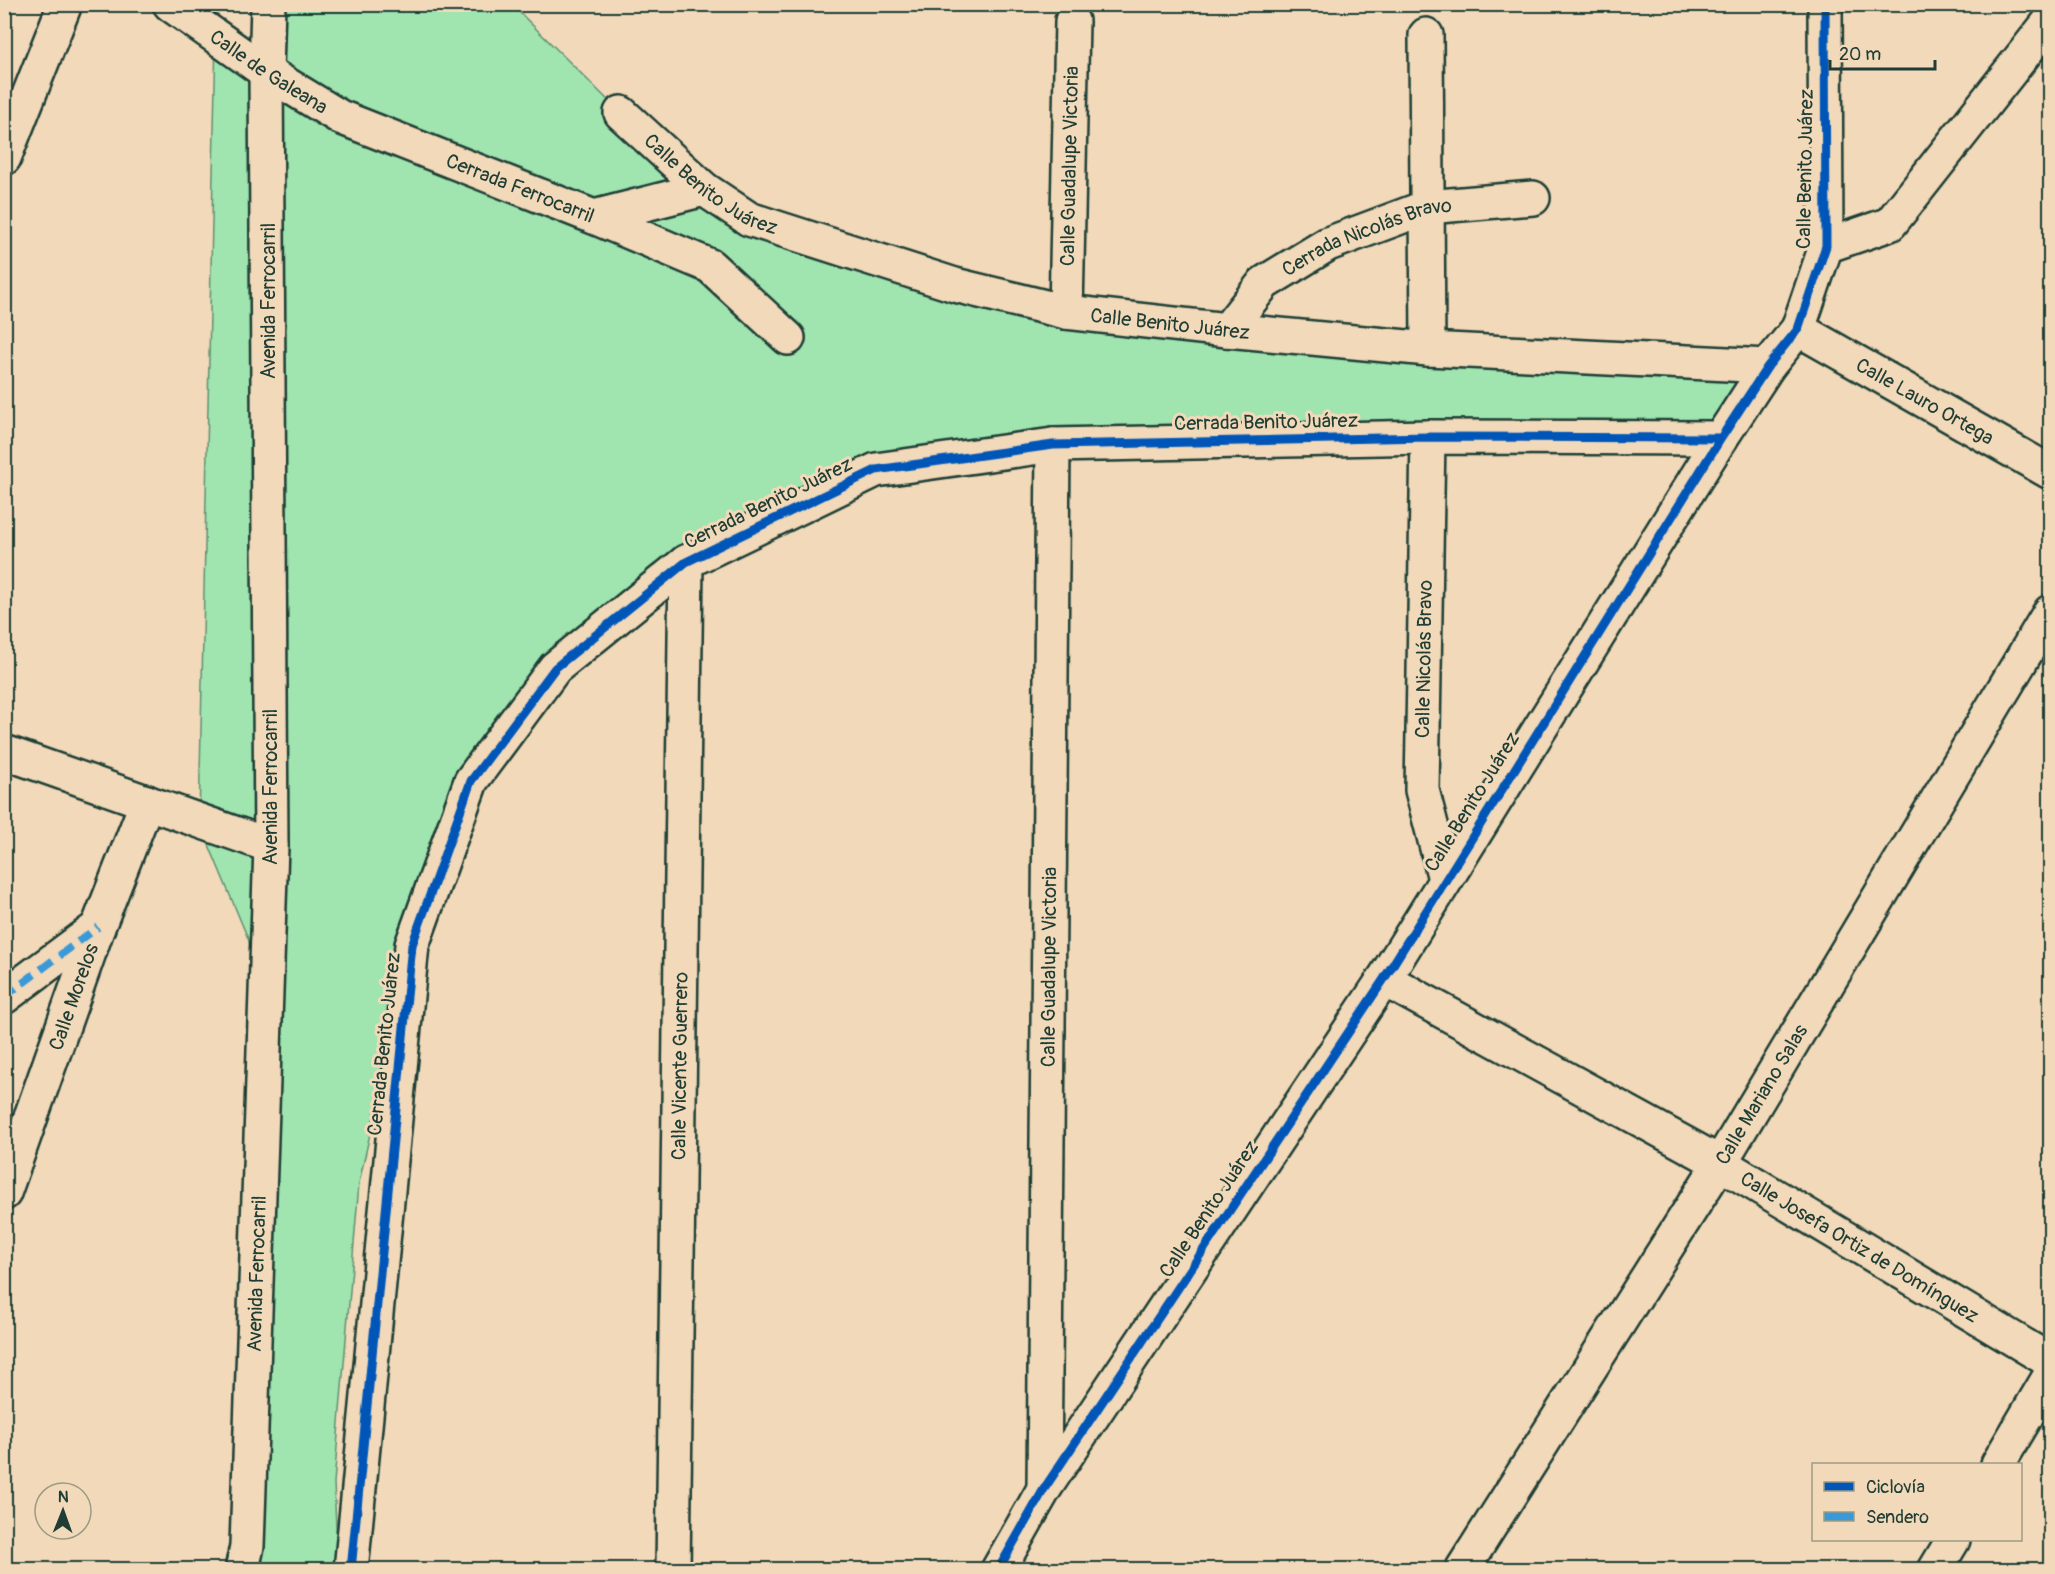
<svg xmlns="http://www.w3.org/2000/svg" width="2055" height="1574" viewBox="0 0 2055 1574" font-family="Pangolin,sans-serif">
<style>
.green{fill:#a0e4b0;stroke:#609072;stroke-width:1.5}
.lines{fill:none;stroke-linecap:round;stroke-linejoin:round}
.minor-casing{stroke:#1f3d34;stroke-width:38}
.minor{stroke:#f1d9b9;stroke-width:33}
.quiet{stroke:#3a99d8;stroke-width:8;stroke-dasharray:15 8;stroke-linecap:butt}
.cycleway-casing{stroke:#f1d9b9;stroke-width:13}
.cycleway{stroke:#0057b8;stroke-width:9}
.labels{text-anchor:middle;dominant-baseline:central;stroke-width:6;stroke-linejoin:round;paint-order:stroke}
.street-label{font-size:20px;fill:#1f3d34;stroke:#f1d9b9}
</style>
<rect width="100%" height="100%" fill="#f1d9b9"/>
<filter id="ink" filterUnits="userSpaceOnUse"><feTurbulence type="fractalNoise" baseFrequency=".0167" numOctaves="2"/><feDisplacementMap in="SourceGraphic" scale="12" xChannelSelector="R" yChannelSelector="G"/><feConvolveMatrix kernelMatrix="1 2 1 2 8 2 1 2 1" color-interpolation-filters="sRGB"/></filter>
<g filter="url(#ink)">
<path class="green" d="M 268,5 L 512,5 L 621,113 L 704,189 L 1066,312 L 1768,366 L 1721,438 L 1428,437 L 876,470 L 686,562 L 555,668 L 471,781 L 412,945 L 359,1183 L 334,1483 L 338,1569 L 242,1569 L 267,984 L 199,821 L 216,37 L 266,72 Z"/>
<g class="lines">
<g class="minor-casing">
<g id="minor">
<path id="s1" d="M 170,4 L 266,72 L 340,117 L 594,217 L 710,266 L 788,338"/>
<path d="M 1426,35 L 1428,349"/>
<path id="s2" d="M 621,113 L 704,189 L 749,219 L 955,285 L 1066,312 L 1227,330 L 1428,349 L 1768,366"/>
<path d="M 4,158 L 65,4"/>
<path d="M 594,217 L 704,189"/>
<path d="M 1826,246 L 1890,224 L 2050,21"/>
<path id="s3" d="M 1066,312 L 1072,21"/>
<path id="s4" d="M 1798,329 L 2050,472"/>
<path id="s5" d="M 1227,330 L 1264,283 L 1328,244 L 1427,207 L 1533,198"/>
<path d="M 1428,437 L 1422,790 L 1445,879"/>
<path d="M 4,752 L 271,846"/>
<path id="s6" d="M 1384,979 L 1720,1163 L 2050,1361"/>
<path d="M 4,997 L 98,927"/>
<path id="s7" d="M 4,1193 L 98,927 L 147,802"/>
<path d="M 1998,1464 L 2050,1376"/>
<path id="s8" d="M 1044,1489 L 1053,445"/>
<path id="s9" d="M 242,1570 L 247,1546 L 271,846 L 266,72 L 268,4"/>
<path d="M 351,1570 L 412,945 L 471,781 L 555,668 L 686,562 L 876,470 L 1053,445 L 1428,437 L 1721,438"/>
<path id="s10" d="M 673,1570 L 686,562"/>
<path d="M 998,1570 L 1044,1489 L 1384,979 L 1721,438 L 1768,366 L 1798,329 L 1826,246 L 1825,4"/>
<path id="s11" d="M 1462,1570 L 1720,1163 L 2050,612"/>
<path d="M 1935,1570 L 1953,1540"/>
</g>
</g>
<use href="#minor" class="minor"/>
<path class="quiet" d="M 4,997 L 98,927"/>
<g class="cycleway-casing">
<path id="cycleway" d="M 351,1570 L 412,945 L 471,781 L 555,668 L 686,562 L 876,470 L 1053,445 L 1428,437 L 1721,438
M 998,1570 L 1044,1489 L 1384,979 L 1721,438 L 1768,366 L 1798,329 L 1826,246 L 1825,4"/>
</g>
<use href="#cycleway" class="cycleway"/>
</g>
</g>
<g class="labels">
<g class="street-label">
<text stroke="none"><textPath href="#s1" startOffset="120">Calle de Galeana</textPath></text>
<text stroke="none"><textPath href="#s3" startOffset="146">Calle Guadalupe Victoria</textPath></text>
<text transform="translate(1805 169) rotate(-89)">Calle Benito Juárez</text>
<text stroke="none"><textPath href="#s2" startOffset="116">Calle Benito Juárez</textPath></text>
<text stroke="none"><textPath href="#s1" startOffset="398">Cerrada Ferrocarril</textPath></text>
<text stroke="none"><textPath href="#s5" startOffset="174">Cerrada Nicolás Bravo</textPath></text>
<text transform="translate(268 301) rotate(-90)">Avenida Ferrocarril</text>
<text stroke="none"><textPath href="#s2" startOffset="602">Calle Benito Juárez</textPath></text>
<text stroke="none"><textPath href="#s4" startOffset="146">Calle Lauro Ortega</textPath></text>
<text transform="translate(1266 422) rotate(-1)">Cerrada Benito Juárez</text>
<text transform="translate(768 503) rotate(-26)">Cerrada Benito Juárez</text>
<text transform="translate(1424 659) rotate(-89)">Calle Nicolás Bravo</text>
<text transform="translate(270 787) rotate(-90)">Avenida Ferrocarril</text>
<text transform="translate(1472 802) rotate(-58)">Calle Benito Juárez</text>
<text stroke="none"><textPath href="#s8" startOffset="522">Calle Guadalupe Victoria</textPath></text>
<text stroke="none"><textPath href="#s7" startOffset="208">Calle Morelos</textPath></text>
<text transform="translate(384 1044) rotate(-84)">Cerrada Benito Juárez</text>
<text stroke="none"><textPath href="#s10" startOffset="504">Calle Vicente Guerrero</textPath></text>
<text stroke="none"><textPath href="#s11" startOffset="562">Calle Mariano Salas</textPath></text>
<text transform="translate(1209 1209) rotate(-56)">Calle Benito Juárez</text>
<text stroke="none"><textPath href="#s6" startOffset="546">Calle Josefa Ortiz de Domínguez</textPath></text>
<text stroke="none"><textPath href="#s9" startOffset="297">Avenida Ferrocarril</textPath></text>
</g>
</g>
<rect width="2055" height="1574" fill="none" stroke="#f1d9b9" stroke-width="24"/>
<rect x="12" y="12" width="2031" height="1550" fill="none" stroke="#1f3d34" stroke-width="2" filter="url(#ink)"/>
<rect x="1812" y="1463" width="210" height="78" fill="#f1d9b9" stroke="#9d9b84" stroke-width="1.5"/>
<rect x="1824" y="1482" width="30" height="9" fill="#0057b8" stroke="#9d9b84" stroke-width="1.5"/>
<text x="1866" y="1493" font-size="18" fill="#1f3d34">Ciclovía</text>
<rect x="1824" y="1512" width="30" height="9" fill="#3a99d8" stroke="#9d9b84" stroke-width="1.5"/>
<text x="1866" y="1523" font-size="18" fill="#1f3d34">Sendero</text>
<g transform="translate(63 1511) rotate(1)"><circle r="28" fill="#f1d9b9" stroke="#9d9b84" stroke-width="1.5"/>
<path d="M0-4.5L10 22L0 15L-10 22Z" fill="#1f3d34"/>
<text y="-9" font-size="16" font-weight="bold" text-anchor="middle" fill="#1f3d34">N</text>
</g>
<path d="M1830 60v9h105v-9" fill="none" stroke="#1f3d34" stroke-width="3"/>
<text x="1839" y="60" font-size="18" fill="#1f3d34" stroke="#f1d9b9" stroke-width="4.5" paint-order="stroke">20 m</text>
</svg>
